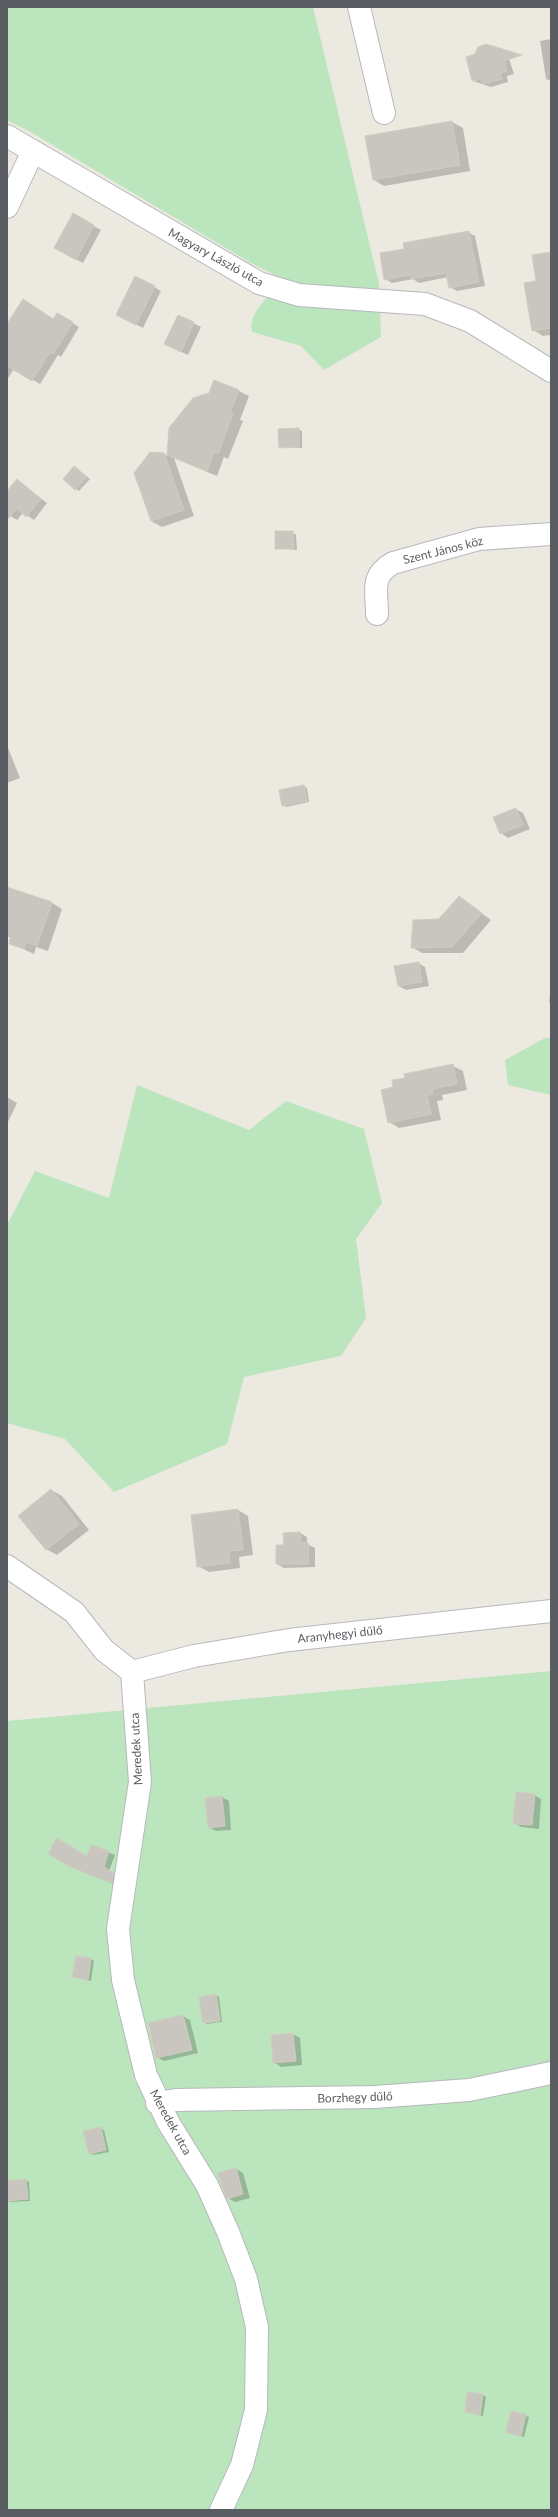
<svg xmlns="http://www.w3.org/2000/svg" width="558" height="2517" viewBox="0 0 558 2517" font-family="Lato,sans-serif">
<style>
.green{fill:#bbe5bd}
.shadow{fill:#0003}
.building{fill:#c9c6bf;stroke:#d1ccbe}
.lines{fill:none;stroke-linecap:round;stroke-linejoin:round}
.minor-casing{stroke:#b6b8bd;stroke-width:24}
.minor{stroke:#fff;stroke-width:22}
.labels{text-anchor:middle;dominant-baseline:central;stroke-width:4;stroke-linejoin:round;paint-order:stroke}
.street-label{font-size:12px;fill:#595c61;stroke:#fff}
</style>
<rect width="100%" height="100%" fill="#eceae0"/>
<path class="green" d="M 7,7 L 313,7 L 379,284 L 381,337 L 324,370 L 301,346 L 252,332 C 247,311 273,294 283,279 L 251,263 L 29,131 L 7,120 Z
M 545,1038 L 551,1038 L 551,1095 L 508,1085 L 505,1060 Z
M 137,1085 L 249,1130 L 286,1101 L 364,1129 L 382,1203 L 356,1239 L 366,1318 L 341,1356 L 244,1377 L 227,1444 L 114,1492 L 65,1439 L 7,1423 L 7,1225 L 35,1171 L 109,1198 Z
M 551,1671 L 551,2510 L 7,2510 L 7,1721 Z"/>
<path class="shadow" d="M 551,39 L 551,81 L 546,79 L 540,41 Z
M 507,52 L 514,74 L 507,76 L 508,82 L 491,87 L 473,81 Z
M 452,122 L 463,128 L 470,171 L 384,186 L 374,180 Z
M 73,215 L 101,230 L 83,263 L 55,248 Z
M 468,232 L 475,236 L 485,286 L 457,291 L 450,287 L 448,277 L 419,283 L 413,279 L 392,283 L 385,279 L 405,249 Z
M 551,253 L 551,340 L 549,335 L 543,336 L 533,330 Z
M 154,287 L 161,291 L 143,328 L 124,318 Z
M 58,314 L 79,327 L 61,357 L 58,355 L 40,384 L 14,369 L 7,380 L 7,326 L 54,320 Z
M 178,316 L 201,327 L 188,355 L 173,348 Z
M 239,391 L 249,396 L 240,420 L 243,421 L 228,459 L 224,457 L 217,476 L 174,458 L 194,516 L 162,527 L 151,521 L 164,454 L 168,456 L 170,428 Z
M 298,429 L 302,431 L 302,448 L 280,447 Z
M 74,467 L 90,479 L 79,491 L 76,489 Z
M 17,480 L 47,503 L 34,520 L 23,513 L 17,520 L 7,514 L 7,492 Z
M 276,532 L 296,534 L 297,550 L 276,548 Z
M 7,745 L 20,778 L 7,783 Z
M 303,786 L 307,788 L 309,802 L 286,807 L 283,805 Z
M 516,809 L 523,813 L 530,829 L 508,838 L 501,833 Z
M 7,888 L 52,903 L 62,909 L 48,951 L 36,947 L 34,954 L 10,943 L 12,938 L 7,936 Z
M 459,897 L 491,920 L 463,953 L 422,953 L 412,947 Z
M 418,963 L 425,967 L 429,986 L 406,990 L 399,986 Z
M 551,986 L 551,1004 L 549,1002 Z
M 453,1066 L 463,1071 L 467,1090 L 442,1095 L 443,1100 L 437,1101 L 441,1120 L 399,1128 L 389,1122 L 394,1088 Z
M 7,1097 L 17,1103 L 7,1124 Z
M 51,1490 L 62,1496 L 89,1530 L 57,1555 L 46,1549 Z
M 238,1510 L 248,1516 L 253,1555 L 239,1557 L 240,1568 L 209,1572 L 198,1566 Z
M 300,1533 L 307,1537 L 307,1544 L 315,1548 L 315,1567 L 284,1568 L 277,1564 L 285,1546 L 284,1534 Z
M 534,1795 L 541,1799 L 539,1829 L 521,1827 L 514,1823 Z
M 222,1797 L 229,1801 L 231,1830 L 216,1831 L 209,1827 Z
M 92,1846 L 115,1855 L 109,1871 L 119,1877 L 118,1886 L 76,1869 L 49,1853 L 88,1857 Z
M 91,1959 L 94,1961 L 91,1981 L 74,1977 Z
M 216,1995 L 219,1997 L 222,2022 L 207,2024 L 204,2022 Z
M 183,2016 L 190,2020 L 198,2053 L 164,2061 L 157,2057 Z
M 293,2034 L 300,2038 L 302,2065 L 281,2067 L 274,2062 Z
M 101,2128 L 104,2130 L 109,2152 L 93,2155 L 90,2153 Z
M 236,2169 L 243,2173 L 250,2198 L 235,2202 L 228,2198 Z
M 26,2180 L 29,2182 L 30,2201 L 11,2202 L 8,2201 L 7,2182 Z
M 483,2395 L 486,2397 L 483,2416 L 466,2412 Z
M 512,2412 L 529,2417 L 524,2437 L 511,2434 Z"/>
<path class="building" d="M 486,44 L 522,55 L 504,61 L 507,71 L 500,73 L 502,79 L 483,84 L 481,79 L 472,81 L 466,57 L 475,54 L 478,47 Z
M 452,121 L 460,165 L 373,180 L 365,136 Z
M 73,213 L 94,225 L 76,260 L 54,248 Z
M 469,231 L 479,282 L 449,288 L 446,273 L 411,279 L 410,275 L 384,280 L 380,253 L 404,249 L 403,243 Z
M 551,252 L 551,328 L 532,331 L 524,283 L 536,281 L 532,255 Z
M 135,276 L 155,286 L 136,325 L 116,315 Z
M 23,299 L 53,319 L 57,313 L 73,322 L 53,354 L 50,352 L 32,381 L 7,366 L 7,324 Z
M 178,315 L 194,322 L 181,352 L 164,344 Z
M 214,380 L 239,390 L 230,413 L 233,414 L 218,454 L 214,452 L 207,471 L 167,455 L 169,428 L 193,398 L 209,393 Z
M 299,428 L 299,447 L 279,448 L 278,429 Z
M 150,452 L 164,453 L 184,510 L 151,521 L 134,473 Z
M 74,466 L 87,477 L 75,490 L 63,479 Z
M 17,479 L 41,499 L 26,517 L 17,508 L 7,520 L 7,491 Z
M 275,531 L 293,531 L 294,549 L 275,549 Z
M 304,785 L 307,801 L 282,806 L 279,790 Z
M 516,808 L 523,825 L 500,834 L 493,817 Z
M 7,887 L 52,902 L 37,946 L 26,942 L 24,949 L 9,944 L 11,936 L 7,935 Z
M 459,896 L 482,913 L 452,947 L 411,948 L 413,920 L 439,919 Z
M 419,962 L 422,982 L 398,986 L 394,966 Z
M 453,1064 L 457,1084 L 432,1089 L 433,1094 L 427,1095 L 431,1114 L 388,1123 L 381,1090 L 393,1087 L 392,1080 L 405,1078 L 404,1074 Z
M 51,1489 L 79,1524 L 46,1550 L 18,1516 Z
M 238,1509 L 243,1550 L 229,1551 L 230,1563 L 197,1567 L 191,1515 Z
M 300,1532 L 301,1543 L 308,1543 L 309,1564 L 276,1564 L 276,1545 L 284,1545 L 283,1533 Z
M 516,1792 L 535,1794 L 532,1825 L 513,1824 Z
M 222,1796 L 225,1826 L 208,1828 L 205,1798 Z
M 57,1838 L 87,1856 L 91,1845 L 109,1851 L 104,1867 L 114,1873 L 112,1883 L 69,1866 L 48,1854 Z
M 76,1956 L 91,1958 L 88,1980 L 72,1977 Z
M 216,1994 L 220,2021 L 203,2023 L 199,1997 Z
M 183,2015 L 192,2050 L 156,2058 L 148,2023 Z
M 293,2033 L 296,2061 L 273,2063 L 271,2035 Z
M 101,2127 L 106,2150 L 89,2154 L 83,2131 Z
M 236,2168 L 243,2194 L 227,2199 L 217,2173 Z
M 26,2179 L 28,2199 L 7,2201 L 7,2181 Z
M 467,2392 L 483,2394 L 480,2415 L 465,2412 Z
M 511,2411 L 526,2414 L 521,2436 L 506,2433 Z"/>
<g class="lines">
<g class="minor-casing">
<path id="minor" d="M 359,7 L 384,113
M 7,136 L 259,283 L 299,295 L 425,304 L 470,321 L 551,371
M 7,207 L 33,151
M 377,614 C 377,590 370,576 393,563 L 479,539 L 551,534
M 7,1566 L 74,1612 L 104,1650 L 132,1672
M 132,1672 L 140,1782 L 118,1929 L 123,1980 L 146,2075 L 168,2122 L 207,2185 L 228,2232 L 246,2279 L 257,2327 L 256,2410 L 242,2465 L 221,2510
M 132,1672 L 194,1656 L 289,1640 L 551,1611
M 157,2103 L 176,2100 L 375,2097 L 469,2090 L 551,2073"/>
</g>
<use href="#minor" class="minor"/>
</g>
<g class="labels">
<g class="street-label">
<text transform="translate(216 257) rotate(29)">Magyary László utca</text>
<text transform="translate(443 550) rotate(-14)">Szent János köz</text>
<text transform="translate(340 1634) rotate(-6)">Aranyhegyi dűlő</text>
<text transform="translate(136 1749) rotate(-93)">Meredek utca</text>
<text transform="translate(355 2097) rotate(-2)">Borzhegy dűlő</text>
<text transform="translate(171 2122) rotate(61)">Meredek utca</text>
</g>
</g>
<rect width="558" height="2517" fill="none" stroke="#595c61" stroke-width="16"/>
</svg>
